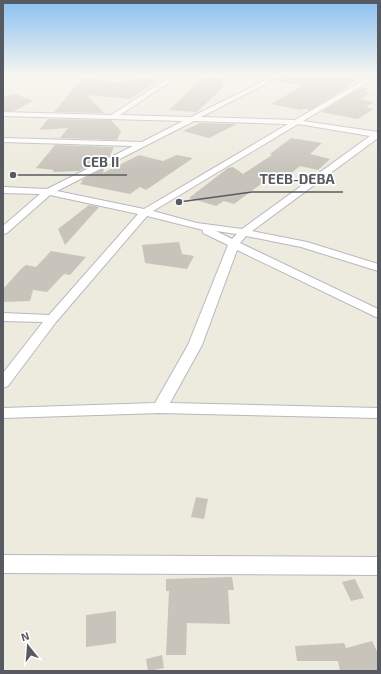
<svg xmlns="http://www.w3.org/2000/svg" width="381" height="674" viewBox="0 0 381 674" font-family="'Exo 2',sans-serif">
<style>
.building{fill:#c8c4bb}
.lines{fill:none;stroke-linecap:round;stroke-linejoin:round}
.minor-casing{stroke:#b7b9bf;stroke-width:2}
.minor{fill:#fff;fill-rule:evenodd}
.leader{fill:none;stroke:#575b61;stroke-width:1.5}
.callout-dot{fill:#575b61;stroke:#fff;stroke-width:1.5}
.callout-label{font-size:14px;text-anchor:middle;font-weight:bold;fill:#575b61;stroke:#fff;stroke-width:3.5;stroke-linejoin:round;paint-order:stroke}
</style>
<rect width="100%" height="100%" fill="#edeade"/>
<path class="building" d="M 206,75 L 223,75 L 223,87 L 197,112 L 169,110 Z
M 284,75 L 364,75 L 348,85 L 351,85 L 310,110 L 304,109 L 301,110 L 271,104 L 302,86 L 277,81 Z
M 82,78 L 124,83 L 128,80 L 134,81 L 138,78 L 158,81 L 130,99 L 87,95 L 104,113 L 54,112 Z
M 362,87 L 369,89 L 363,92 L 370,93 L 360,99 L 374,102 L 366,107 L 374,109 L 361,117 L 358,119 L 321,112 Z
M 16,94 L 33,101 L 14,111 L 3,111 L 3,97 Z
M 48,119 L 111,120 L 121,131 L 117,140 L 60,138 L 68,128 L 39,130 Z
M 200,123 L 237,124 L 209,138 L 183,131 Z
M 291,138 L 322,143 L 310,154 L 330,159 L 318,170 L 300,166 L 284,179 L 272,176 L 234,204 L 224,201 L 216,206 L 189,198 L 228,168 L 233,167 L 243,174 L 272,155 L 270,154 Z
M 55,145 L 114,147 L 110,156 L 79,171 L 53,172 L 54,170 L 36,168 Z
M 139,155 L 163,161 L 177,155 L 193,158 L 146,190 L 140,187 L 130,194 L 80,184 L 82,182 L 82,180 L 104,168 L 103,173 Z
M 89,205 L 99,207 L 65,245 L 58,229 Z
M 179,242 L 182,254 L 194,256 L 187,269 L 145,263 L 142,245 Z
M 51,251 L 86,257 L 70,275 L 64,274 L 47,292 L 33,290 L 30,301 L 3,302 L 3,289 L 21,269 L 26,265 L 36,267 Z
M 196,497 L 208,499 L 204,519 L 191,517 Z
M 232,577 L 234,590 L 228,590 L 230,624 L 187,623 L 186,655 L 166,655 L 169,591 L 166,591 L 166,579 Z
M 355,579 L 364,598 L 351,601 L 342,582 Z
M 116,611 L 116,643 L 86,647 L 86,615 Z
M 372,641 L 378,653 L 378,671 L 340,671 L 338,661 L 297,661 L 295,646 L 344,643 L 346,648 Z
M 162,655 L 164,668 L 148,671 L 146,659 Z"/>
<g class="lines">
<g class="minor-casing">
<path id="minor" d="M 3,75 L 9,75 L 3,78 Z
M 173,75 L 180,75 L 120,115 L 191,117 L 276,75 L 283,75 L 201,117 L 295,120 L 372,75 L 378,75 L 378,76 L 303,121 L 378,132 L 378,138 L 252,231 L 307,242 L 378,264 L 378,271 L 301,247 L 246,236 L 240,243 L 378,309 L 378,318 L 237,250 L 202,345 L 170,403 L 378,408 L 378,418 L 160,413 L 3,418 L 3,408 L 155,403 L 188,345 L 228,245 L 203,233 L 203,230 L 147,216 L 56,322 L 8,386 L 3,388 L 3,373 L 43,322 L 3,321 L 3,313 L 49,315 L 138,214 L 50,195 L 7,233 L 3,234 L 3,226 L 40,194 L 3,193 L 3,187 L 47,189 L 133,146 L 3,142 L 3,138 L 142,142 L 183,121 L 3,116 L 3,112 L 111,115 ZM 194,121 L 288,124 L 144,209 L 57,191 ZM 298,124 L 370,136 L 242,229 L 197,223 L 153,211 ZM 216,231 L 237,234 L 232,239 Z
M 3,555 L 378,557 L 378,575 L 3,573 Z"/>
</g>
<use href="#minor" class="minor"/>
</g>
<linearGradient id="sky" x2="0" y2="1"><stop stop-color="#89bff1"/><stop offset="0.44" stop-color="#f7f6f0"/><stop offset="1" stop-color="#f7f6f0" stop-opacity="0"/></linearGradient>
<rect width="381" height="169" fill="url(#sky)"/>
<path class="leader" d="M13 175L75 175H127M179 202L252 192H343"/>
<g class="callout-dot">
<circle cx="13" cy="175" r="4"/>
<circle cx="179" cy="202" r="4"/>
</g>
<g class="callout-label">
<text x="101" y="167">CEB II</text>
<text x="297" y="184">TEEB-DEBA</text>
</g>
<rect width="381" height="674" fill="none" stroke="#575b61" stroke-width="8"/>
<g transform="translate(28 646) rotate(343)" stroke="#ffffff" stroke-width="3" paint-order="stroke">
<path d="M0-3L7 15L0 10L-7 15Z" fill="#575b61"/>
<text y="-6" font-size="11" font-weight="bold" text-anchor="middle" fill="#575b61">N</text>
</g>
</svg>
